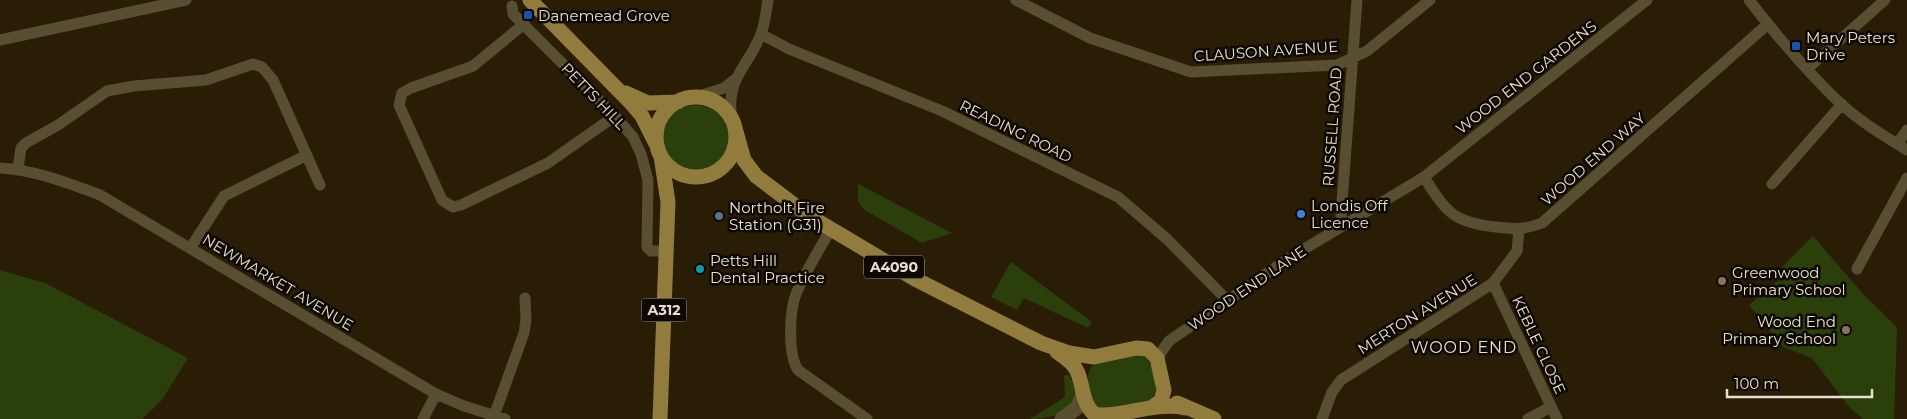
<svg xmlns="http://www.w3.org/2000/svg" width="1907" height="419" viewBox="0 0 1907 419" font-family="Montserrat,sans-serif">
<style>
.green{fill:#2b3f0b}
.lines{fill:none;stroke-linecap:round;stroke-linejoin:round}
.minor{stroke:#584e31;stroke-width:11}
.tertiary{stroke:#584e31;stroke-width:15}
.primary{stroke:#917c3e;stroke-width:15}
.transit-dot{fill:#1a4fb4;stroke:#0d0802;stroke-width:2}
.shop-dot{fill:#3f7fe0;stroke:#0d0802;stroke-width:2}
.service-dot{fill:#5c6f8a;stroke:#0d0802;stroke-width:2}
.culture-dot{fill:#0f9aa8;stroke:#0d0802;stroke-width:2}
.education-dot{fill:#8d6e63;stroke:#0d0802;stroke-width:2}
.labels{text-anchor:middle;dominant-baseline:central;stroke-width:5;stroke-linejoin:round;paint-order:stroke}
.shield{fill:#0d0802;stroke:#a69f94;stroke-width:1}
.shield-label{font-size:14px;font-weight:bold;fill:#e8e0d2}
.poi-label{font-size:15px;fill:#e8e0d2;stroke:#0d0802;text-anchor:start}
.street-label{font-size:15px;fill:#e8e0d2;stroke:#0d0802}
.neighbourhood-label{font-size:16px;letter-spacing:1px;fill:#e8e0d2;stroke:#0d0802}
</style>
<rect width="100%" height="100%" fill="#291d06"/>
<path class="green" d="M663 138a33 33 0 1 1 66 0a33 33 0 1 1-66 0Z
M 858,184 L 952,233 L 922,243 L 863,209 L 858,201 Z
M 1813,236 L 1864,295 L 1897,327 L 1894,419 L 1863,419 L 1849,407 L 1812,358 L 1783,347 L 1749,305 L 1782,277 L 1778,271 Z
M 1011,262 L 1092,322 L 1088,328 L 1024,298 L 1017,310 L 991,297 Z
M 0,270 L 45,283 L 188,358 L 162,400 L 142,419 L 0,419 Z
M 1135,355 L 1144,355 C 1153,363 1160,387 1153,397 C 1145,404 1106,414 1097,408 C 1088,401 1083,372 1094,365 C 1105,359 1123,358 1135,355 Z
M 1068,374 C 1090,407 1059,419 1030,419 L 1065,397 L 1064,376 Z"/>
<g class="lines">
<path class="minor" d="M 1016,0 L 1090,38 L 1191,72 L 1337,65 L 1367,51 L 1430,0
M 1749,0 C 1777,36 1807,72 1841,104 C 1861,122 1884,136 1907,150
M 512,6 L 513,14 L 615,116 L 633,137 L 641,154 L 648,180 L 647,247 L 651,251 L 666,251
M 524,24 L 473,66 L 411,88 L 402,93 L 399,105 L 442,200 L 453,207 L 461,205 L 548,163 L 615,116
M 761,34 L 789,49 L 942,111 L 1118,197 L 1167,239 L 1228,301
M 0,40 L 186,0
M 1807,69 L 1885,0
M 693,98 L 724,88 L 734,80
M 732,120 C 725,77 747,70 761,34 C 765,24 766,11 768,0
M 1897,144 L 1907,130
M 0,168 C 35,170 68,183 100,195 L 436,394 L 464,406 L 505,419
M 18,169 L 21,148 L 26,143 L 58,125 L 107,91 L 134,86 L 206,80 L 253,64 L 262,67 L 273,80 L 320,185
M 1424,177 C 1446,212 1454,223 1496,227 C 1513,229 1525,230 1542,223 L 1768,24
M 1772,184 L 1842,104
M 1344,225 L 1341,216 L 1357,0
M 831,229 C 819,250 805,272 796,294 C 789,312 788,355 798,370 L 867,419
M 191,247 L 224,196 L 307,155
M 1857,269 L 1907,178
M 1493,283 L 1557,419
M 1158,364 L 1160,354 L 1169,341 L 1286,260 L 1424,177 L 1647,0
M 494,416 L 524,333 L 526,320 L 525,298
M 423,419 L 436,394
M 1322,419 L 1332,392 L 1341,380 L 1493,283 L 1517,251 L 1519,230
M 1528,419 L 1551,407"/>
<path class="tertiary" d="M 1062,419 L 1078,407 L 1083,394"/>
<path class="primary" d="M 530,0 L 631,103 L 642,116 L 656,144
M 626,93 L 648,103 L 678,102
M656 137a40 40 0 1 1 80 0a40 40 0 1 1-80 0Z
M 735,128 L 744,160 L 756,176 L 809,216 L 915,279 L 1041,343 L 1069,353 L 1094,357 L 1136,348 L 1148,349 L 1157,358 L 1164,390 L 1161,401 L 1151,408
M 1057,352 C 1064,357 1073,362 1077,371 C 1084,386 1081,402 1094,414 C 1118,419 1155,401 1185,408
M 1177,403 L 1214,419
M 660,419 L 668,202 L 661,156"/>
</g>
<g class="transit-dot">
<rect x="523" y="10" width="10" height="10" rx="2.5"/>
<rect x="1791" y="41" width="10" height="10" rx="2.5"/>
</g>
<circle class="shop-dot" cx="1301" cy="214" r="5"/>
<circle class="service-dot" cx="719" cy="216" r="5"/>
<circle class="culture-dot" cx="700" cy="269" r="5"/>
<g class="education-dot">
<circle cx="1722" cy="281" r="5"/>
<circle cx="1846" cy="330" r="5"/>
</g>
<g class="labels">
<g class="shield">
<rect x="864" y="255.5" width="60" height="23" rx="4"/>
<rect x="641.5" y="298.5" width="45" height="23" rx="4"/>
</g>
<g class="shield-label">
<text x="894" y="267">A4090</text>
<text x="664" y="310">A312</text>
</g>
<g class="poi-label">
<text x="538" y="15">Danemead Grove</text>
<text x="1806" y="37">Mary Peters<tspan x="1806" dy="17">Drive</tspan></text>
<text x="1311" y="205">Londis Off<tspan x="1311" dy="17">Licence</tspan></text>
<text x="729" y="207">Northolt Fire<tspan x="729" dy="17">Station (G31)</tspan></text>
<text x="710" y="260">Petts Hill<tspan x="710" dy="17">Dental Practice</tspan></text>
<text x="1732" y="272">Greenwood<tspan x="1732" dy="17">Primary School</tspan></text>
<text x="1836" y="321" text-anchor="end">Wood End<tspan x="1836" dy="17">Primary School</tspan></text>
</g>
<g class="street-label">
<text transform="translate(1266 51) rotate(-4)">CLAUSON AVENUE</text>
<text transform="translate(1526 77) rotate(-38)">WOOD END GARDENS</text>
<text transform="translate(594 96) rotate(46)">PETTS HILL</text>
<text transform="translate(1332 127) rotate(-86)">RUSSELL ROAD</text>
<text transform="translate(1016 131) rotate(26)">READING ROAD</text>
<text transform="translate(1593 159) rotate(-41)">WOOD END WAY</text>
<text transform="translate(278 282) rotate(31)">NEWMARKET AVENUE</text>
<text transform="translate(1247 288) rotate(-34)">WOOD END LANE</text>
<text transform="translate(1417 314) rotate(-32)">MERTON AVENUE</text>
<text transform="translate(1539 345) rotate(65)">KEBLE CLOSE</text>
</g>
<g class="neighbourhood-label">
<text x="1464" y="347">WOOD END</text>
</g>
</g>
<path d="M1727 389v8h145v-8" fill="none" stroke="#e8e0d2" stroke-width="2.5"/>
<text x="1734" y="389" font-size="15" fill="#e8e0d2" stroke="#0d0802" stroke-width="4" paint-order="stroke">100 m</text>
</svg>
